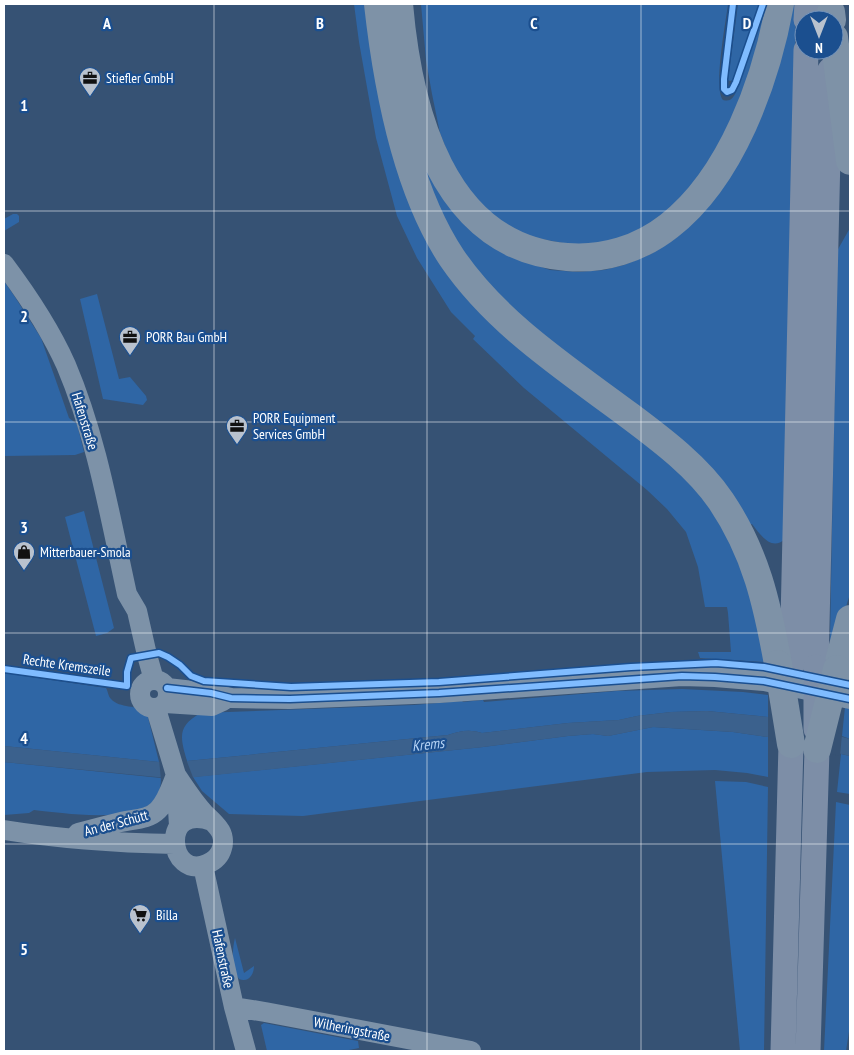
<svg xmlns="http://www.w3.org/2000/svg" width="854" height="1055" viewBox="0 0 854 1055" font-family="'PT Sans Narrow',sans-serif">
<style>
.grass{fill:#2f66a5}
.water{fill:#3b618d}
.pier{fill:#365274}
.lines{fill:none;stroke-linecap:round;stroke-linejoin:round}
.minor{stroke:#7d92a8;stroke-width:20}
.major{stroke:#7d8ea7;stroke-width:25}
.highway{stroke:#7e92a7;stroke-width:28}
.major-bridge{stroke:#7d8ea7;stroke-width:25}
.highway-bridge{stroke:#7e92a7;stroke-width:28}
.cycleway-casing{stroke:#1b4f8f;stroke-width:9}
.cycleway{stroke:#80bcff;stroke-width:6}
.grid{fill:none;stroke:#fff;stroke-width:1;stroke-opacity:0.55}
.labels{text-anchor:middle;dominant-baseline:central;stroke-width:4.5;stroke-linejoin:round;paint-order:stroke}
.poi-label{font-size:14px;fill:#fff;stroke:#1b4f8f;text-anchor:start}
.street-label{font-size:14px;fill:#fff;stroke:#1b4f8f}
.water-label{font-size:15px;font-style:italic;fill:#b5d3f5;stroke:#1b4f8f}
.grid-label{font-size:16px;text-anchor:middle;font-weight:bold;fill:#fff;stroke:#1b4f8f;stroke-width:4.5;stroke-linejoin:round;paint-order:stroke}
</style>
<rect width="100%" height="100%" fill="#365274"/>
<path class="grass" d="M 354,4 L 370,4 L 429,232 L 609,410 L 705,494 L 741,553 L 766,662 L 700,658 L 698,652 L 731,652 L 728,613 L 727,607 L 705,607 L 698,567 L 686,532 L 667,509 L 647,490 L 524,388 L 473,339 L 475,336 L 451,312 L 417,258 L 397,216 L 376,138 L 359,42 Z
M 421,4 L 728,4 C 726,21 713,89 723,100 C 731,102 733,98 736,92 L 767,4 L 764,41 L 716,155 L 681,200 L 641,231 L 617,240 L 579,246 L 526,236 L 503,223 L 475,199 L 454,169 L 440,133 L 432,94 L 426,60 Z
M 738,4 L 760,4 L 733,80 L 730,81 L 728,80 Z
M 790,4 L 795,4 L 796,6 L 785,539 C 771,552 760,534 752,524 L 747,526 L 479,281 L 427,190 L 405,100 L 518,259 L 550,270 L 578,272 L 604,270 L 624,265 L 651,254 L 676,238 L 698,217 Z
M 13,214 L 17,214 L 19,216 L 19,222 L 4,231 L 4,219 Z
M 850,228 L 850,594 L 843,616 L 832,640 L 830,640 L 837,251 Z
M 4,281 L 15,297 L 41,338 L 69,418 L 77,424 L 84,452 L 75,455 L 4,456 Z
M 97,294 L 119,379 L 130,377 L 146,396 L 147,400 L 143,405 L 103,399 L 80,299 Z
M 84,511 L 114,628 L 107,633 L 96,636 L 65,517 Z
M 4,673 L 106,688 C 108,691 108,696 111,699 C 120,709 137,704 147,713 L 159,762 L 4,746 Z
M 682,689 L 743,692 L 768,695 L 768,717 L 707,711 L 671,712 L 637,716 L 619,720 L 568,723 L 482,733 C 469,729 460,731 448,735 L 187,761 C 180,737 177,726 201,713 L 414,705 L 462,701 L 463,702 L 483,700 L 484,702 L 617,691 Z
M 845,707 L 850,708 L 850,739 L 842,736 Z
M 653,727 L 733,732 L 768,737 L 768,777 L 747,773 L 715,770 L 647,772 L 303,816 L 229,814 L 202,791 L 193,777 L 483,747 L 568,736 L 593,734 L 608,736 Z
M 841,754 L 850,756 L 850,794 L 837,792 Z
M 4,762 L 161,778 C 161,784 160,791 157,797 C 139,825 63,813 34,810 L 29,813 L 4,815 Z
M 715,781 L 746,782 L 768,787 L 764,1051 L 740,1051 Z
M 836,802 L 850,805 L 850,1025 L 846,1051 L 824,1051 Z
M 235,938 L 244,973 L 254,966 C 254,975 248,983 239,979 C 231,968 232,950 235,938 Z
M 264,1023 L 358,1041 L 359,1048 L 344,1051 L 267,1051 L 261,1025 Z"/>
<path class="water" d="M 707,711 L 768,717 L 850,739 L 850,756 L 768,737 L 733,732 L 653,727 L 608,736 L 593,734 L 568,736 L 483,747 L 177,779 L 4,762 L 4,746 L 159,762 L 177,762 L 448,735 C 460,731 469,729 482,733 L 568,723 L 619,720 L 637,716 L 671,712 Z"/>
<path class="pier" d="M 768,714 L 842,734 L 840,756 L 768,740 Z
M 159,759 L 186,759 L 194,780 L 177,781 L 161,780 Z"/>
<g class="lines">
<path class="minor" d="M 4,264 C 28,296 50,329 66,365 C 97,438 110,517 127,594 L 137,611 L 147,655 L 154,680
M140 694a14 14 0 1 1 28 0a14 14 0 1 1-28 0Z
M 167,688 L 211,693 L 231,698 L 290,699 L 439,693 L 682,676 L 715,677 L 764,681 L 850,699
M 165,703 L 212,706 L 223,701
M 156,709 L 176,775 L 179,826
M 176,775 C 185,788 193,801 204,813 C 209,818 215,823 219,829 C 223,834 224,842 222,848 C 220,856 214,861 207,864 C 168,881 159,802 212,821
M 4,830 C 60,839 117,843 174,844
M 78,833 C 92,830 107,825 121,822 C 134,819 148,820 158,810 C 167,801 171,787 176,775
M 203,866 L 234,1007 L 246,1051
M 234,1007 L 265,1012 L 471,1051"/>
<path class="major" d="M 806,20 L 807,4
M 792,665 L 806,50
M 816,667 L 830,70
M 783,1051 L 791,744
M 808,1051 L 817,749"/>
<path class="highway" d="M 378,4 C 387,85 406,189 452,258 C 497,324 567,369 630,416 C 662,440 698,467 721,501 C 756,553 767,603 778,664
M 399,4 C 408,107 441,248 567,257 C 603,260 640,249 669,226 C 732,177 766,80 780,4
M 831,12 L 832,20
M 834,37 L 850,161
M 837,669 L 850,619"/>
<path class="major-bridge" d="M 816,667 L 816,729"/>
<path class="highway-bridge" d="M 778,664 L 791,744
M 817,749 L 837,669"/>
<g class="cycleway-casing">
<path id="cycleway" d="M 733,4 L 724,79 L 724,89 L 727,92 L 732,90 L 736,82 L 763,4
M 4,669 L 127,686 L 127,672 L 131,658 L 159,653 L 168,657 L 180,665 L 191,676 L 204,681 L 291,687 L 439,682 L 631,667 L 716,663 L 764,667 L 850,685
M 167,688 L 211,693 L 231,698 L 290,699 L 439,693 L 682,676 L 715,677 L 764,681 L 850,699"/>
</g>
<use href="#cycleway" class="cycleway"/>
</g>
<path class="grid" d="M 214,4 L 214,1051M 427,4 L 427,1051M 641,4 L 641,1051M 4,211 L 850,211M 4,422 L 850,422M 4,633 L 850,633M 4,844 L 850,844"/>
<defs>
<g id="office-pin" transform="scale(1.125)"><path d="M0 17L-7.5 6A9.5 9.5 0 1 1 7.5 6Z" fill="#b9c2ce" stroke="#1b4f8f"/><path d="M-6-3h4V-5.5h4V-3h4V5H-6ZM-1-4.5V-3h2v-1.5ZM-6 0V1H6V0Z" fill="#111"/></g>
<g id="shop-pin" transform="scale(1.125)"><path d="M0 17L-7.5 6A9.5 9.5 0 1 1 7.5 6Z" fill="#b9c2ce" stroke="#1b4f8f"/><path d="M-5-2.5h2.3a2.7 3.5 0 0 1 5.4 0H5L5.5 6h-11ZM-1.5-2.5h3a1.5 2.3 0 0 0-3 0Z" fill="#111"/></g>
<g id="supermarket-pin" transform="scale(1.125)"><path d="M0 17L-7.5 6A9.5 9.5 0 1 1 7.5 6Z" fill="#b9c2ce" stroke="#1b4f8f"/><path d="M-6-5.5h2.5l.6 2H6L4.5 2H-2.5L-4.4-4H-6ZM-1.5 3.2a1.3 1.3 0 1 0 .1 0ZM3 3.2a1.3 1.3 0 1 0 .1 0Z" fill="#111"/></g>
</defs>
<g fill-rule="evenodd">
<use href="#office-pin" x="90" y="78"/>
<use href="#office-pin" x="130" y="337"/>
<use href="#office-pin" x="237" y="426"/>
<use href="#shop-pin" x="24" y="552"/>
<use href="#supermarket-pin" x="140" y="915"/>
</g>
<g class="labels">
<g class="poi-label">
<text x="106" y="78">Stiefler GmbH</text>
<text x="146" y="337">PORR Bau GmbH</text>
<text x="253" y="418">PORR Equipment<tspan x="253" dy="16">Services GmbH</tspan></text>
<text x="40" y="552">Mitterbauer-Smola</text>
<text x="156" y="915">Billa</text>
</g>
<g class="street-label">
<text transform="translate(85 421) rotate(73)">Hafenstraße</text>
<text transform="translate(67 665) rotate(8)">Rechte Kremszeile</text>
<text transform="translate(116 823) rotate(-15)">An der Schütt</text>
<text transform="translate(223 959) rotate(78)">Hafenstraße</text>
<text transform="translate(352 1029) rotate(11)">Wilheringstraße</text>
</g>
<g class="water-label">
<text transform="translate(428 744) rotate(-6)">Krems</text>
</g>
</g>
<g class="grid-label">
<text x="107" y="29">A</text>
<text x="320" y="29">B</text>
<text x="534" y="29">C</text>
<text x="747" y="29">D</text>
<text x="24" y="111">1</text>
<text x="24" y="322">2</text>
<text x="24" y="533">3</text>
<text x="24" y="744">4</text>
<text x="24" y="955">5</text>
</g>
<rect width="854" height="1055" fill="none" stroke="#ffffff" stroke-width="10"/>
<g transform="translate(819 35) rotate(180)"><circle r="24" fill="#1b4f8f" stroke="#7695bc"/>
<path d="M0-4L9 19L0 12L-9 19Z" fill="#b9c2ce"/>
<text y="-8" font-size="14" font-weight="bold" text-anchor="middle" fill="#ffffff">N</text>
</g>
</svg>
